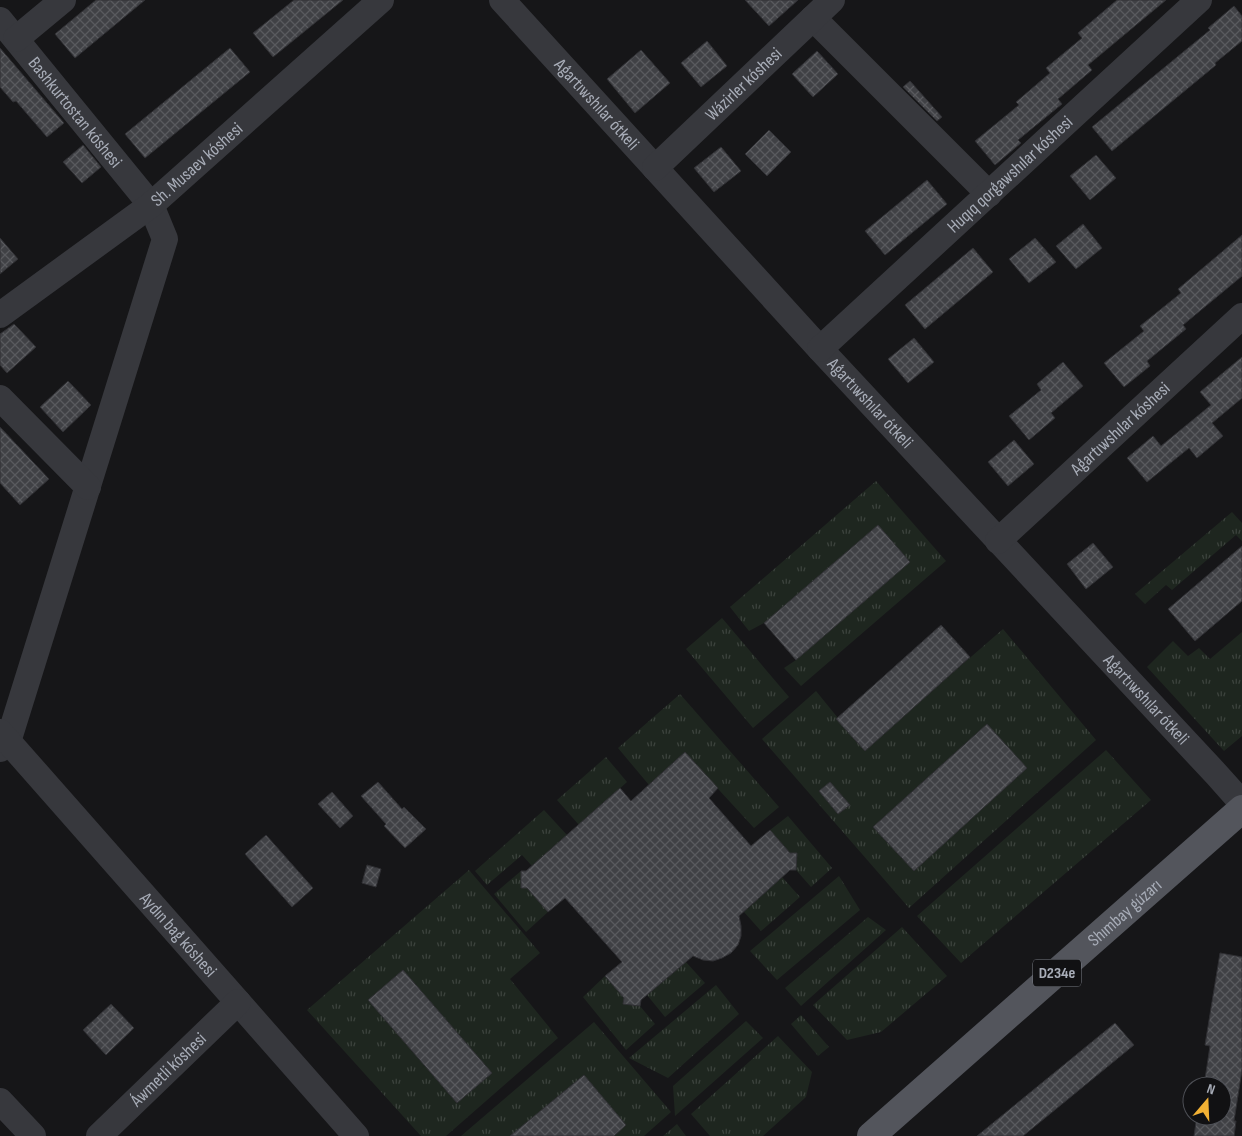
<svg xmlns="http://www.w3.org/2000/svg" width="1242" height="1136" viewBox="0 0 1242 1136" font-family="'Sofia Sans Condensed',sans-serif">
<style>
.grass{fill:url(#grass-tufts)}
.building{fill:url(#building-cross-hatch);stroke:#303034}
.lines{fill:none;stroke-linecap:round;stroke-linejoin:round}
.minor{stroke:#37383d;stroke-width:26}
.major{stroke:#53555c;stroke-width:28}
.labels{text-anchor:middle;dominant-baseline:central;stroke-width:4;stroke-linejoin:round;paint-order:stroke}
.shield{fill:#111113;stroke:#7b7e86;stroke-width:1}
.shield-label{font-size:16px;font-weight:bold;fill:#a8adb8}
.street-label{font-size:18px;fill:#a8adb8;stroke:#111113}
</style>
<defs>
<pattern id="grass-tufts" width="24" height="20" patternUnits="userSpaceOnUse" patternTransform="scale(1.25)"><rect width="24" height="20" fill="#1e261f"/><path d="M3 7l-1-3M5 7V3M7 7l1-3M15 17l-1-3M17 17v-4M19 17l1-3" fill="none" stroke="#3c433d"/></pattern>
<pattern id="building-cross-hatch" width="8" height="8" patternUnits="userSpaceOnUse" patternTransform="scale(1.25)"><rect width="8" height="8" fill="#404145"/><path d="M0 0l8 8M0 8l8-8" fill="none" stroke="#595a5e"/></pattern>
</defs>
<rect width="100%" height="100%" fill="#161618"/>
<path class="grass" d="M 876,481 L 946,561 L 801,686 L 784,668 L 796,660 L 764,623 L 749,631 L 730,607 Z
M 1232,512 L 1242,523 L 1242,541 L 1236,535 L 1172,590 L 1166,585 L 1145,604 L 1135,594 Z
M 722,618 L 789,697 L 753,728 L 686,649 Z
M 1003,629 L 1096,740 L 909,908 L 762,739 L 816,691 L 864,750 Z
M 1242,632 L 1242,736 L 1224,751 L 1147,667 L 1173,641 L 1188,656 L 1199,648 L 1210,659 Z
M 680,694 L 779,807 L 754,828 L 685,753 L 649,785 L 618,748 Z
M 1106,750 L 1151,800 L 961,963 L 917,916 Z
M 606,757 L 627,782 L 579,825 L 557,800 Z
M 544,810 L 567,835 L 532,866 L 522,855 L 487,885 L 475,871 Z
M 788,816 L 832,868 L 811,887 L 796,870 L 797,853 L 790,853 L 770,830 Z
M 469,870 L 540,953 L 510,979 L 558,1038 L 446,1136 L 421,1136 L 307,1010 Z
M 521,871 L 527,888 L 548,912 L 526,932 L 494,894 Z
M 839,876 L 860,910 L 777,980 L 750,951 Z
M 782,877 L 800,897 L 761,931 L 744,912 Z
M 868,917 L 886,930 L 801,1006 L 785,988 Z
M 902,927 L 947,976 L 881,1032 L 847,1040 L 813,1005 Z
M 686,962 L 705,983 L 665,1017 L 647,995 Z
M 605,976 L 624,998 L 624,1004 L 640,1006 L 655,1024 L 626,1050 L 583,997 Z
M 716,985 L 739,1014 L 668,1078 L 629,1058 Z
M 801,1015 L 829,1047 L 818,1056 L 791,1024 Z
M 746,1021 L 763,1038 L 675,1116 L 673,1086 Z
M 594,1022 L 671,1112 L 644,1136 L 461,1136 Z
M 778,1036 L 812,1072 L 806,1097 L 763,1136 L 710,1136 L 691,1114 Z
M 677,1124 L 686,1136 L 663,1136 Z"/>
<path class="building" d="M 96,0 L 145,0 L 75,58 L 55,34 Z
M 294,0 L 343,0 L 273,57 L 253,33 Z
M 745,0 L 798,0 L 769,26 Z
M 1117,0 L 1166,0 L 1088,65 L 1092,70 L 1058,99 L 1062,104 L 1018,140 L 1021,143 L 995,165 L 975,141 L 1019,105 L 1016,102 L 1050,73 L 1046,68 L 1082,38 L 1078,33 Z
M 1234,6 L 1242,16 L 1242,41 L 1215,63 L 1216,65 L 1112,151 L 1092,127 L 1210,30 L 1208,28 Z
M 707,41 L 727,66 L 701,87 L 681,63 Z
M 0,48 L 64,123 L 47,137 L 16,101 L 13,102 L 0,87 Z
M 230,48 L 250,72 L 145,158 L 125,134 Z
M 641,50 L 670,83 L 635,113 L 607,79 Z
M 817,51 L 838,74 L 813,97 L 792,74 Z
M 910,81 L 942,117 L 937,121 L 903,87 Z
M 769,130 L 791,152 L 767,176 L 745,154 Z
M 83,145 L 101,167 L 82,183 L 63,162 Z
M 721,147 L 741,171 L 714,192 L 694,168 Z
M 1096,155 L 1116,178 L 1090,200 L 1070,176 Z
M 927,180 L 947,204 L 885,255 L 865,231 Z
M 1083,224 L 1102,248 L 1076,269 L 1056,246 Z
M 1242,235 L 1242,276 L 1183,325 L 1186,329 L 1147,361 L 1150,366 L 1124,387 L 1104,363 L 1144,331 L 1140,326 L 1181,293 L 1178,289 Z
M 0,238 L 18,259 L 0,274 Z
M 1035,238 L 1056,262 L 1029,283 L 1009,259 Z
M 973,248 L 993,272 L 925,329 L 905,305 Z
M 14,324 L 36,347 L 7,373 L 0,365 L 0,334 Z
M 914,338 L 934,362 L 908,383 L 888,359 Z
M 1242,357 L 1242,398 L 1212,423 L 1223,436 L 1197,458 L 1189,448 L 1147,482 L 1127,458 L 1153,436 L 1161,446 L 1211,405 L 1200,392 Z
M 1063,362 L 1083,386 L 1051,413 L 1055,418 L 1029,440 L 1009,416 L 1041,390 L 1037,384 Z
M 68,381 L 91,405 L 63,432 L 40,407 Z
M 0,427 L 49,479 L 20,505 L 0,483 Z
M 1014,440 L 1034,464 L 1008,486 L 988,462 Z
M 878,525 L 910,562 L 796,660 L 764,623 Z
M 1093,543 L 1113,567 L 1086,589 L 1067,564 Z
M 1242,546 L 1242,601 L 1195,641 L 1168,609 Z
M 941,625 L 970,657 L 865,751 L 836,719 Z
M 987,724 L 1027,768 L 914,871 L 873,827 Z
M 685,752 L 718,788 L 709,798 L 751,846 L 770,830 L 790,853 L 797,853 L 796,870 L 790,870 L 739,916 L 741,926 L 741,936 L 738,945 L 731,953 L 722,958 L 713,961 L 703,960 L 693,956 L 641,1000 L 640,1006 L 623,1004 L 624,998 L 605,976 L 622,962 L 565,898 L 548,912 L 527,888 L 521,888 L 521,871 L 526,871 L 620,788 L 631,801 Z
M 378,782 L 402,809 L 404,807 L 426,829 L 405,848 L 384,826 L 386,824 L 361,796 Z
M 830,782 L 850,805 L 838,814 L 819,791 Z
M 332,792 L 353,816 L 340,828 L 318,804 Z
M 266,835 L 313,888 L 292,907 L 245,854 Z
M 367,865 L 381,869 L 376,887 L 362,883 Z
M 1220,953 L 1242,957 L 1242,1070 L 1234,1121 L 1236,1121 L 1234,1136 L 1194,1136 L 1197,1116 L 1222,1116 L 1222,1086 L 1204,1086 L 1210,1046 L 1205,1045 Z
M 403,970 L 492,1073 L 457,1103 L 368,1000 Z
M 111,1004 L 134,1028 L 106,1055 L 83,1030 Z
M 1115,1023 L 1134,1045 L 1056,1109 L 1023,1136 L 977,1136 Z
M 584,1075 L 626,1125 L 614,1136 L 510,1136 Z"/>
<g class="lines">
<g class="minor">
<path id="s1" d="M 502,0 L 820,349 L 1217,775 L 1242,803"/>
<path d="M 813,18 L 989,194"/>
<path id="s2" d="M 0,20 L 151,205 L 165,239 L 8,742 L 0,749"/>
<path d="M 16,39 L 63,0"/>
<path id="s3" d="M 655,168 L 832,0"/>
<path id="s4" d="M 0,315 L 151,205 L 381,0"/>
<path id="s5" d="M 820,349 L 1199,0"/>
<path d="M 0,398 L 88,487"/>
<path id="s6" d="M 998,541 L 1242,316"/>
<path id="s7" d="M 0,732 L 356,1136"/>
<path d="M 0,1101 L 33,1136"/>
<path id="s8" d="M 99,1136 L 238,1002"/>
</g>
<path class="major" id="s9" d="M 871,1136 L 1242,809"/>
</g>
<g class="labels">
<rect class="shield" x="1033" y="959.5" width="48" height="27" rx="4"/>
<g class="shield-label">
<text x="1057" y="973">D234e</text>
</g>
<g class="street-label">
<text stroke="none"><textPath href="#s3" startOffset="122">Wázirler kóshesi</textPath></text>
<text stroke="none"><textPath href="#s1" startOffset="141">Aǵartıwshılar ótkeli</textPath></text>
<text stroke="none"><textPath href="#s2" startOffset="119">Bashkurtostan kóshesi</textPath></text>
<text stroke="none"><textPath href="#s4" startOffset="248">Sh. Musaev kóshesi</textPath></text>
<text stroke="none"><textPath href="#s5" startOffset="258">Huqıq qorǵawshılar kóshesi</textPath></text>
<text stroke="none"><textPath href="#s1" startOffset="546">Aǵartıwshılar ótkeli</textPath></text>
<text stroke="none"><textPath href="#s6" startOffset="166">Aǵartıwshılar kóshesi</textPath></text>
<text stroke="none"><textPath href="#s1" startOffset="951">Aǵartıwshılar ótkeli</textPath></text>
<text stroke="none"><textPath href="#s9" startOffset="338">Shımbay gúzarı</textPath></text>
<text stroke="none"><textPath href="#s7" startOffset="270">Aydın baǵ kóshesi</textPath></text>
<text stroke="none"><textPath href="#s8" startOffset="96">Áwmetli kóshesi</textPath></text>
</g>
</g>
<g transform="translate(1207 1101) rotate(19)"><circle r="24" fill="#111113" stroke="#4d4f55"/>
<path d="M0-4L9 19L0 12L-9 19Z" fill="#f2b134"/>
<text y="-8" font-size="14" font-weight="bold" text-anchor="middle" fill="#a8adb8">N</text>
</g>
</svg>
